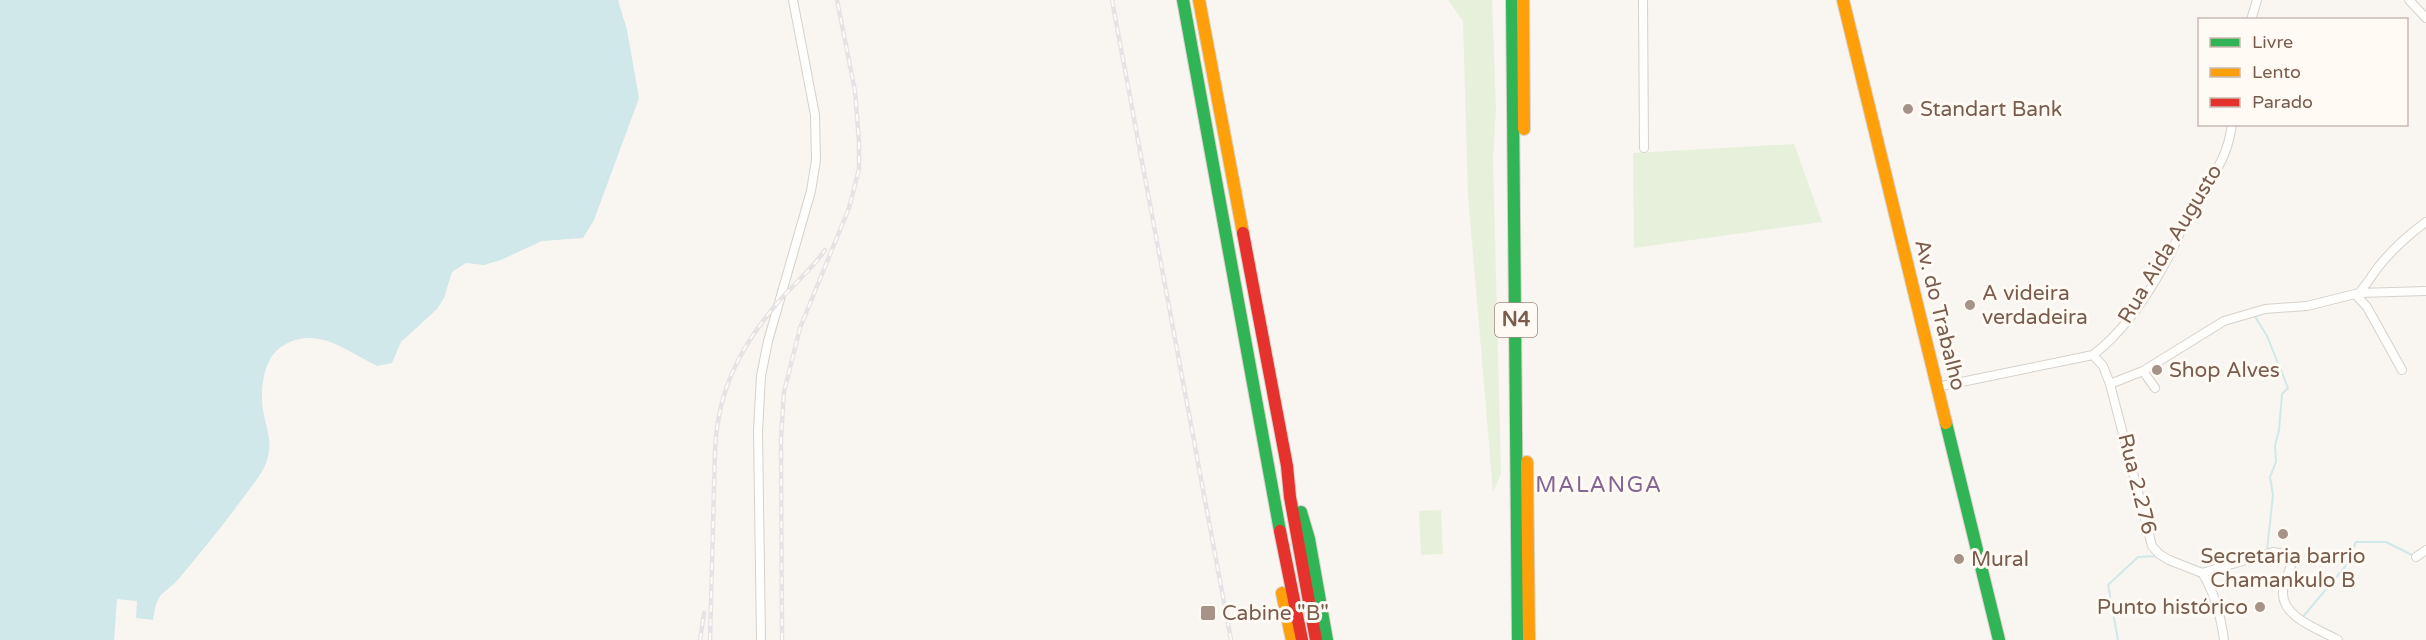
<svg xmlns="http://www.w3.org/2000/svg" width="2426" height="640" viewBox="0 0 2426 640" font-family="'Varela Round',sans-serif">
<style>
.green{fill:#e7f0db}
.water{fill:#d0e8ea}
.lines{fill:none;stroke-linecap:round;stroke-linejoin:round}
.stream{stroke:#d0e8ea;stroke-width:2}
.street-casing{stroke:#d7d1cb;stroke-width:10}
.fast-casing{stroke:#d9d2cb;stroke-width:14}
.slow-casing{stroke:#d9d2cb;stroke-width:14}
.jam-casing{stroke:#d9d2cb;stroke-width:14}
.street{stroke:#fefefd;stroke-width:8}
.fast{stroke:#30b455;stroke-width:12}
.slow{stroke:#ff9f0a;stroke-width:12}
.jam{stroke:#e5322d;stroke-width:12}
.rail-casing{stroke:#e6e3e7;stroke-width:4.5}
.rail{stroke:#fffaf3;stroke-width:2;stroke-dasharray:7;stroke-linecap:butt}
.poi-dot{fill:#a69286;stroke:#fffaf3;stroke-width:2}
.labels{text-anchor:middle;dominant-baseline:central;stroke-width:6;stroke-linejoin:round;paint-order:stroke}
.shield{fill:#fffaf3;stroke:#a28b7f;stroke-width:1.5}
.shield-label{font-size:20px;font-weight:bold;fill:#7a5c4d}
.poi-label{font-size:21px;fill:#7a5c4d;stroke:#fffaf3;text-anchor:start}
.street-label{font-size:21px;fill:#7a5c4d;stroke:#fffaf3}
.neighbourhood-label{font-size:22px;letter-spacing:1.5px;fill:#846695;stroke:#fffaf3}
</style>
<rect width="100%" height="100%" fill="#f9f5f0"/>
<path class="green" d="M 1448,0 L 1492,0 L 1496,109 L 1493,157 L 1501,474 L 1493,492 L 1468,194 L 1463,21 Z
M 1794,144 L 1822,222 L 1634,248 L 1633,153 Z
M 1441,510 L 1443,554 L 1421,555 L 1419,511 Z"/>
<path class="water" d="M 0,0 L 618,0 L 627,30 L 639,98 L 594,220 L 583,238 L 542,241 L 501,260 L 484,265 L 466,263 L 452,272 L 444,298 L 437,309 L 401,342 L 392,363 L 377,366 C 346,351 316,324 281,347 C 263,359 260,391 263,410 C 266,430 274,441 266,463 C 262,474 253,484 246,494 C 224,524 200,554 175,583 C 170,588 162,592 159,598 C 155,604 154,614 153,620 L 136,618 L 137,601 L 117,599 L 114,640 L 0,640 Z"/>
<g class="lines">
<path class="stream" d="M 2254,315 L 2267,336 L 2288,388 L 2282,394 L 2279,430 L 2275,446 L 2276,462 L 2270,477 L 2273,495 L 2267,550
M 2301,619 L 2344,568 L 2356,542 L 2386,542 L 2414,556
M 2118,640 L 2108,585 L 2138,557 L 2158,556"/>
<g class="street-casing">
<path id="street" d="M 1643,0 L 1644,148
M 2409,0 L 2426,18
M 2251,20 L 2257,0
M 2359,293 C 2367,284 2372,275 2379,266 C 2393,249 2409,234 2426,222
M 2355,294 L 2367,307 L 2402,370
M 2093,355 C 2127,329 2154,286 2173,248 C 2180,233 2186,217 2195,203 C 2213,174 2227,161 2232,124
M 2143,371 L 2155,388
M 2110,384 L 2143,371 L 2224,321 L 2265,309 L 2307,306 L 2359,293 L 2426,291
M 1937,387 L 2093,355 L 2103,366 L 2110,384 L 2152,546 L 2159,554 L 2169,560 L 2202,573 L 2273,552 L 2289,555 L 2292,562 C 2290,572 2282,583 2283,594 C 2283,618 2321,630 2338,640
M 2416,557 L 2426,550
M 2202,573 C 2214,591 2221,618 2224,640
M 761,640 L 758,431 L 761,376 L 768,341 L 811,191 L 816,160 L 815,115 L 793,0"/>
</g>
<g class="fast-casing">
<path id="fast" d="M 1183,0 L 1280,531
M 1512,0 L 1518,640
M 1946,423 L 1999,640
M 1301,512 L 1309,539 L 1327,640"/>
</g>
<g class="slow-casing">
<path id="slow" d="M 1199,0 L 1243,233
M 1523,0 L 1524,129
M 1843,0 L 1946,423
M 1527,462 L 1529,640
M 1282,593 L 1292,640"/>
</g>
<g class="jam-casing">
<path id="jam" d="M 1243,233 L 1287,466 L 1290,497 L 1316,640
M 1280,531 L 1302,640"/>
</g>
<use href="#street" class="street"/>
<use href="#fast" class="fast"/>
<use href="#slow" class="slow"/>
<use href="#jam" class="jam"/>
<g class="rail-casing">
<path id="rail" d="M 1112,0 L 1231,640
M 700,640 L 704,613
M 710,640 L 715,450 C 718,389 740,347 779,301 C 794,284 812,269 825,250
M 782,640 L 781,438 L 784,392 L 800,328 L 849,208 L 859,169 L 859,142 L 855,91 L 837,0"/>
</g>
<use href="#rail" class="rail"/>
</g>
<g class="poi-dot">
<circle cx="1908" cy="109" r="6"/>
<circle cx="1970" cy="305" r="6"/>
<circle cx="2157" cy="370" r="6"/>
<circle cx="2283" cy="534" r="6"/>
<circle cx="1959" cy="559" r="6"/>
<circle cx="2260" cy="607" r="6"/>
<rect x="1200" y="605" width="16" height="16" rx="3"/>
</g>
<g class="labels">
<rect class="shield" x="1495" y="303" width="42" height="34" rx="4.5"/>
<g class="shield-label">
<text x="1516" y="320">N4</text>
</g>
<g class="poi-label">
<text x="1920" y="109">Standart Bank</text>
<text x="1982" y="293">A videira<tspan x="1982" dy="24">verdadeira</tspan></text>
<text x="2169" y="370">Shop Alves</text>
<text x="2283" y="556" text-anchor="middle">Secretaria barrio<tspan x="2283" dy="24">Chamankulo B</tspan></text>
<text x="1971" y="559">Mural</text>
<text x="2248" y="607" text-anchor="end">Punto histórico</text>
<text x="1222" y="613">Cabine "B"</text>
</g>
<g class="street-label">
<text transform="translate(2170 244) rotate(-59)">Rua Aida Augusto</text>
<text transform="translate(1940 315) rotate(76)">Av. do Trabalho</text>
<text transform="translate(2137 484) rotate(76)">Rua 2.276</text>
</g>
<g class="neighbourhood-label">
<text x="1599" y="485">MALANGA</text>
</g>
</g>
<rect x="2198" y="18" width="210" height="108" fill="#fffaf3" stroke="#cabbb1" stroke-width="1.5"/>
<rect x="2210" y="38" width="30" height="9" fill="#30b455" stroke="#cabbb1" stroke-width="1.5"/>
<text x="2252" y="48" font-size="18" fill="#7a5c4d">Livre</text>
<rect x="2210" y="68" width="30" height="9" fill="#ff9f0a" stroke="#cabbb1" stroke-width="1.5"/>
<text x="2252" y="78" font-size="18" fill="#7a5c4d">Lento</text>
<rect x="2210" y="98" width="30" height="9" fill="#e5322d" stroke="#cabbb1" stroke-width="1.5"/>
<text x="2252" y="108" font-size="18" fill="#7a5c4d">Parado</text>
</svg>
